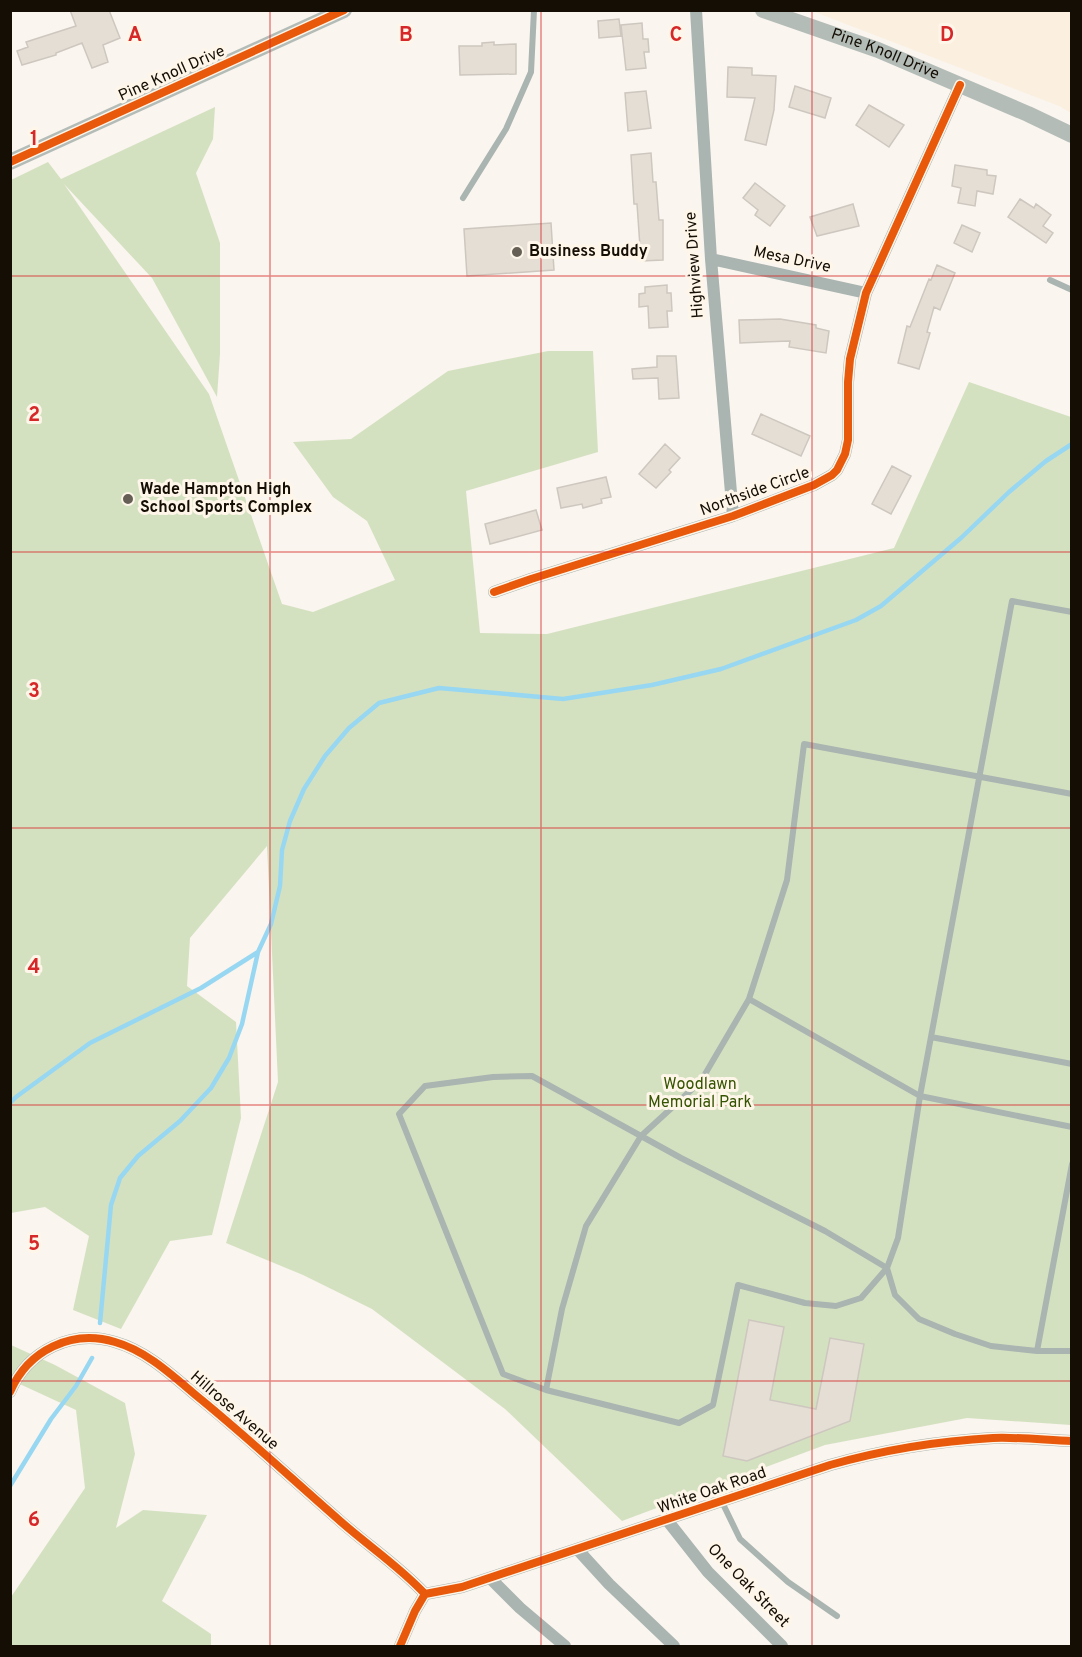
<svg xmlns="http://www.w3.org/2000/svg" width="1082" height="1657" viewBox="0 0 1082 1657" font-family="Overpass,sans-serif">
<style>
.built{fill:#fbf0e0}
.green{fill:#d4e1c0}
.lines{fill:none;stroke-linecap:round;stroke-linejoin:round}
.stream{stroke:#98d7f1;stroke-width:4.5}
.building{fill:#e4ded5;stroke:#cdc7bf;stroke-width:1.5}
.lane{stroke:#aab4b0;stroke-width:6}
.street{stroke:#aab4b0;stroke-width:12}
.secondary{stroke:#b4bcb8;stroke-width:16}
.cycleway-casing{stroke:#fff6ea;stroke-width:11}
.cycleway{stroke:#e8590c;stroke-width:8}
.grid{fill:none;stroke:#d62828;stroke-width:1.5;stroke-opacity:0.55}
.poi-dot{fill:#655f56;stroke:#fff6ea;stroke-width:2}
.labels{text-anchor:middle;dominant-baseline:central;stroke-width:6;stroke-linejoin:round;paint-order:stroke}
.street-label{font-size:16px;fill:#150e04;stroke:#fff6ea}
.poi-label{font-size:16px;font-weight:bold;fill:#150e04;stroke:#fff6ea;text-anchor:start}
.park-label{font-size:16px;fill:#355301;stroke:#fff6ea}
.grid-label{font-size:20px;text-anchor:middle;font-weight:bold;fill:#d62828;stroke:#fff6ea;stroke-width:6;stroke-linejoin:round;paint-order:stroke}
</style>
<rect width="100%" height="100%" fill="#faf5ef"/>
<path class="built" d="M 812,11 L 1071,11 L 1071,113 L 1059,106 Z"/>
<path class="green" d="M 215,107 L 213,139 L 196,173 L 220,243 L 220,354 L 217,397 L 152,278 L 64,184 L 209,394 L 282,604 L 313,612 L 395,580 L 367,521 L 333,497 L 293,442 L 351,439 L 448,371 L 548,351 L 593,351 L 598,452 L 466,491 L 480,633 L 547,634 L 894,548 L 969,382 L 1071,417 L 1071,1425 L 967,1418 L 825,1445 L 622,1521 L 505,1409 L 372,1309 L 303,1275 L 226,1243 L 278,1082 L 267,846 L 190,938 L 187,986 L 236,1022 L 241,1118 L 212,1235 L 170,1241 L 121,1329 L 73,1310 L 89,1236 L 45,1207 L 11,1213 L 11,180 L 48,162 L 61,179 Z
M 11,1345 L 55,1365 L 125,1403 L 135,1454 L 116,1528 L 143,1510 L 207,1515 L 162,1601 L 211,1634 L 211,1646 L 11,1646 L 11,1597 L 85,1488 L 76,1410 L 11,1380 Z"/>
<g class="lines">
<path class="stream" d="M 10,1103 L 16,1097 L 90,1043 L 201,988 L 258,952
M 100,1323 L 111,1205 L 120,1178 L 138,1156 L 180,1121 L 211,1088 L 229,1058 L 242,1024 L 258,952 L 271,924 L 280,886 L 282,850 L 290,821 L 304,789 L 325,756 L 349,728 L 379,703 L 439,688 L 563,699 L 652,685 L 721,669 L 856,620 L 881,606 L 961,538 L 1009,492 L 1046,461 L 1072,444
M 10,1486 L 51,1419 L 76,1386 L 92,1358"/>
</g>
<path class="building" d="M 70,10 L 109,10 L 120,38 L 103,45 L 108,62 L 92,68 L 82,43 L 56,53 L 56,55 L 22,65 L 17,51 L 28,47 L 26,42 L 76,26 Z
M 619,19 L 621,36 L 599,38 L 598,21 Z
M 642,23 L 643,39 L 648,39 L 649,52 L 644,52 L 646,68 L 626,70 L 621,25 Z
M 494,42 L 494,45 L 516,44 L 516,74 L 460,75 L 459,46 L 482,46 L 482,43 Z
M 728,67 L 752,68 L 752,75 L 776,76 L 774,110 L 766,145 L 745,140 L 755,98 L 727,97 Z
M 795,86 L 831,98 L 825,118 L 789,107 Z
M 646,91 L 651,128 L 628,131 L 625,93 Z
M 869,105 L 904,125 L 889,147 L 856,125 Z
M 651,153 L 653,182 L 656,182 L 659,220 L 663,220 L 663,260 L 641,261 L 637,204 L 634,204 L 631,155 Z
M 955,165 L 987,170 L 987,175 L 996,176 L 993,194 L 977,191 L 975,206 L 958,203 L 961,188 L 952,186 Z
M 755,183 L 785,206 L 770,226 L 755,215 L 758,210 L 743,198 Z
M 1020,199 L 1034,208 L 1036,204 L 1051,215 L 1043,226 L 1053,233 L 1046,243 L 1008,217 Z
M 853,204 L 859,226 L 817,236 L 810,217 Z
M 551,223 L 554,270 L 467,276 L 464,229 Z
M 962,225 L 980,233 L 972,252 L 954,243 Z
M 937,265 L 955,273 L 940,310 L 934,307 L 927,332 L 930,333 L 919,369 L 898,363 L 907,326 L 910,327 L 929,279 L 931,280 Z
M 667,285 L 667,293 L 671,293 L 672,311 L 667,311 L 668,327 L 649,328 L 648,306 L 639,307 L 639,294 L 645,293 L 645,287 Z
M 780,319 L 816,325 L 816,328 L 829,331 L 826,353 L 789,347 L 790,341 L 740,343 L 739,320 Z
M 657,356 L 676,356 L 679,398 L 659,399 L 658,378 L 633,379 L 632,369 L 657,367 Z
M 761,414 L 810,436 L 801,456 L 752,434 Z
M 665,444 L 680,458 L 669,470 L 671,472 L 656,488 L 639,474 Z
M 892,466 L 911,476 L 891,514 L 872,504 Z
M 606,477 L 611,497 L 601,499 L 602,503 L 583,508 L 582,504 L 561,508 L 557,488 Z
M 536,510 L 542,530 L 490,544 L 485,524 Z
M 749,1320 L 784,1327 L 770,1400 L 816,1409 L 830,1338 L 864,1344 L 850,1421 L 747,1461 L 723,1456 Z"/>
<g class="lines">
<path class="lane" d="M 463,198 L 506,129 L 531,72 L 534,10
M 1050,280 L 1072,290
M 1072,612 L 1012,601 L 920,1096 L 898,1238 L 887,1268 L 861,1298 L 836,1306 L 805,1303 L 738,1285 L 713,1405 L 679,1423 L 546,1390 L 503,1374 L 399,1114 L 425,1086 L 493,1077 L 532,1076 L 681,1158 L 825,1231 L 887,1268 L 895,1295 L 919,1319 L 955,1334 L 991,1346 L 1037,1351 L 1072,1351
M 749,999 L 920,1096 L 1072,1127
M 931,1037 L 1072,1064
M 1037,1351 L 1072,1164
M 546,1390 L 562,1309 L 586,1226 L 641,1136 L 701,1081 L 749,999 L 787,880 L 804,744 L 1072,794
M 722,1502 L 740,1539 L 788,1582 L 837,1616"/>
<path class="street" d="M 696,10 L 711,259 L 733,516
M 711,259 L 866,293
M 494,592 L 531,579 L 733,516 L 814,485 L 832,475 L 837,470 L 845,454 L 848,440 L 848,382 L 850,359 L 866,293 L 960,85
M 10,1392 C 28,1350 72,1329 115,1342 C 147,1351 173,1376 198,1397 C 246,1436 292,1479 339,1520 C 367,1545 399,1566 425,1594
M 667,1520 L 708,1572 L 782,1646
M 578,1550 L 609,1584 L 674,1646
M 490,1578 L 520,1608 L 565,1646
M 400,1646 L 415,1611 L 425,1594 L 462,1587 L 830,1465 C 883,1450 938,1441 993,1438 C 1019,1437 1045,1440 1072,1441"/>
<g class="secondary">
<path id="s1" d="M 763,10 L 878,50 L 1028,114 L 1072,135"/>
<path d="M 10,162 L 344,10"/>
</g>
<g class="cycleway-casing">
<path id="cycleway" d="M 10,162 L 344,10
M 494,592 L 531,579 L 733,516 L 814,485 L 832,475 L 837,470 L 845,454 L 848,440 L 848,382 L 850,359 L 866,293 L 960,85
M 10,1392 C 28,1350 72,1329 115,1342 C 147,1351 173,1376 198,1397 C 246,1436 292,1479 339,1520 C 367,1545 399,1566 425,1594
M 400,1646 L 415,1611 L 425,1594 L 462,1587 L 830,1465 C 883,1450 938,1441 993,1438 C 1019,1437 1045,1440 1072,1441"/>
</g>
<use href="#cycleway" class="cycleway"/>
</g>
<path class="grid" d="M 270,10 L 270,1646M 541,10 L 541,1646M 812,10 L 812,1646M 10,276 L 1072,276M 10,552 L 1072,552M 10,828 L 1072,828M 10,1105 L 1072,1105M 10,1381 L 1072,1381"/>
<g class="poi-dot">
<circle cx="517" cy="252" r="6"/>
<circle cx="128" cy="499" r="6"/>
</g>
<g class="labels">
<g class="street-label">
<text stroke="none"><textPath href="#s1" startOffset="130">Pine Knoll Drive</textPath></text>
<text transform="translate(172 74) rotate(-24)">Pine Knoll Drive</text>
<text transform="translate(792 260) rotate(12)">Mesa Drive</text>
<text transform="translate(695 265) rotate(-94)">Highview Drive</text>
<text transform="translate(755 492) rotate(-20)">Northside Circle</text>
<text transform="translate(234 1411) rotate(41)">Hillrose Avenue</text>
<text transform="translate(712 1491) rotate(-19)">White Oak Road</text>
<text transform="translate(748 1586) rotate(46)">One Oak Street</text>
</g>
<g class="poi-label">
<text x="529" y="252">Business Buddy</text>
<text x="140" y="490">Wade Hampton High<tspan x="140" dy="18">School Sports Complex</tspan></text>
</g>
<g class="park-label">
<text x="700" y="1085">Woodlawn<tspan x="700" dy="18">Memorial Park</tspan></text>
</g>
</g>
<g class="grid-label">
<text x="135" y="41">A</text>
<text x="406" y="41">B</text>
<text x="676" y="41">C</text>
<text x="947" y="41">D</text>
<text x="34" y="145">1</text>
<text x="34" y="421">2</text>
<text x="34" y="697">3</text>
<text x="34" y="973">4</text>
<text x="34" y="1250">5</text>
<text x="34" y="1526">6</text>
</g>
<rect width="1082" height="1657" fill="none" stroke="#150e04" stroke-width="24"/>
</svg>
